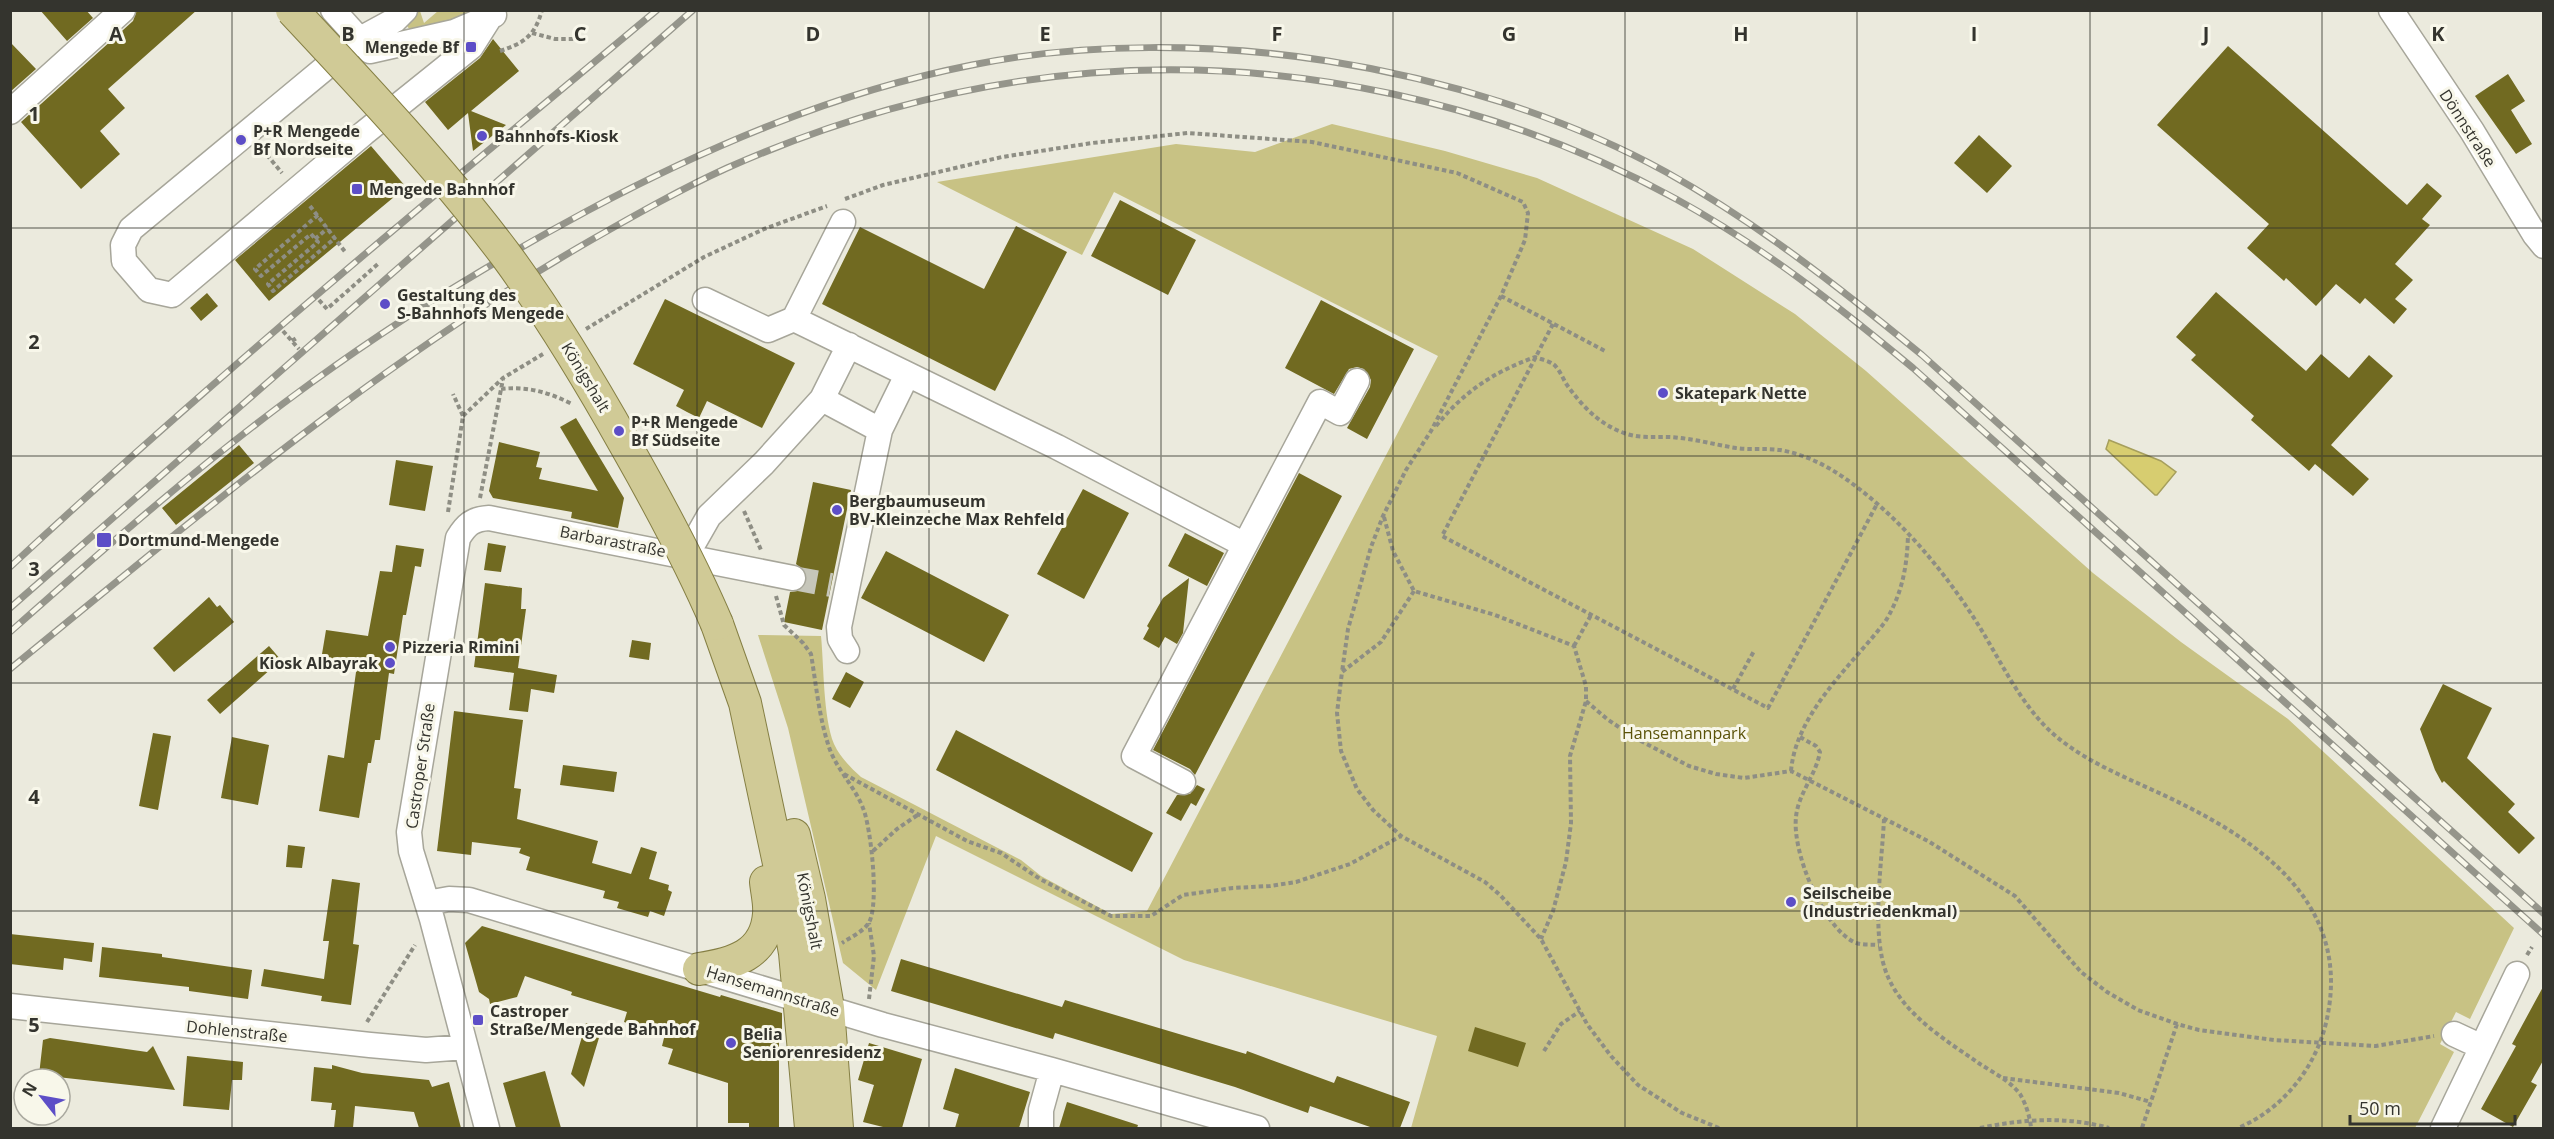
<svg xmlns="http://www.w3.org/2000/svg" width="2554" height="1139" viewBox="0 0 2554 1139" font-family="'Open Sans',sans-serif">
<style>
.green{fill:#c8c284}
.water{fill:#d7cd70;stroke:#a69f5c;stroke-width:1.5}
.building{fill:#716a21}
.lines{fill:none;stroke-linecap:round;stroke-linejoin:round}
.minor-tunnel{stroke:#c6c6ba;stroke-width:24;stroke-dasharray:24 12;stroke-linecap:butt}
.minor-casing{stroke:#a7a69a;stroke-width:27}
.major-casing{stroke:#857f44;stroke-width:34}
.path{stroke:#8e8e84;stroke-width:4;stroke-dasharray:4.5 3;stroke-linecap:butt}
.minor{stroke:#fff;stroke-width:24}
.major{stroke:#d0ca96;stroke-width:32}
.rail-casing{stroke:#95958b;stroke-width:7}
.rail{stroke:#f8f7ea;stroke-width:4.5;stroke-dasharray:14;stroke-linecap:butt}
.major-bridge-casing{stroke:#857f44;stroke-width:34;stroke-linecap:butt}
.major-bridge{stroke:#d0ca96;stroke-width:32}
.grid{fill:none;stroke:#34342e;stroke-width:1.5;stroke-opacity:0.55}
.poi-dot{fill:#5d4ec7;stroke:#f8f7ea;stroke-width:2}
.labels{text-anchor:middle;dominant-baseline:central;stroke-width:6;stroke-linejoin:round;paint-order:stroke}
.poi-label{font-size:16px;font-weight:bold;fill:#34342e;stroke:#f8f7ea;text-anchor:start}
.street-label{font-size:16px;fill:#34342e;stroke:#f8f7ea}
.park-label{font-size:16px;fill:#5a5208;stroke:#f8f7ea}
.grid-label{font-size:20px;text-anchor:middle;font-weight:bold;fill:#34342e;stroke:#f8f7ea;stroke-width:6;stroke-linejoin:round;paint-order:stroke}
</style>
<rect width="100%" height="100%" fill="#ebeadd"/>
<path class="green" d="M 418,11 L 420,11 L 424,23 L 438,11 L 485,11 L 411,32 L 406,24 L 408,19 Z
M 1332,124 L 1445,151 L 1537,178 L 1693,249 L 1795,314 L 1866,371 L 2093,573 L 2181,642 L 2288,719 L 2514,928 L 2470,1019 L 2456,1012 L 2440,1044 L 2454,1052 L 2415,1128 L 1411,1128 L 1437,1036 L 1184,960 L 936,836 L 876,990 L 843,963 L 788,728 L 758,635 L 821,636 C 824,666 823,717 834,744 C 840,757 850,767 861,777 L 1021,860 L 1041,876 L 1111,914 L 1147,911 L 1438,356 L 1114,192 L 1082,255 L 937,182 L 1176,144 L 1255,152 Z"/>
<path class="water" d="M 2109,440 L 2161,461 L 2176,472 L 2157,495 L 2155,495 L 2106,449 Z"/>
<path class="building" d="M 40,10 L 86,10 L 93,18 L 67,41 Z
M 137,10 L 197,10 L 108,89 L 125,108 L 100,131 L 120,154 L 81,189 L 21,122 L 133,21 Z
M 493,39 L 519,71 L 471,111 L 506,125 L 473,151 L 468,113 L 448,130 L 425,102 L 480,58 Z
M 10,42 L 36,69 L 10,92 Z
M 2228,46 L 2407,205 L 2427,183 L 2442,196 L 2422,219 L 2430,225 L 2395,264 L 2413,280 L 2395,299 L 2407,309 L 2394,324 L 2365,298 L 2360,304 L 2336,284 L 2316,306 L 2286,278 L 2284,281 L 2247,248 L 2269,224 L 2157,125 Z
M 2508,74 L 2525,101 L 2511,110 L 2532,144 L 2516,154 L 2475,96 Z
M 1979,135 L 2012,166 L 1987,193 L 1954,163 Z
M 371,146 L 406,187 L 269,301 L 235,260 Z
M 1120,200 L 1196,240 L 1168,295 L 1091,256 Z
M 1016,226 L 1067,252 L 995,391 L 822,304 L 860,227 L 984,289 Z
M 2216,292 L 2306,371 L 2321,354 L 2349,378 L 2369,355 L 2393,376 L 2331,445 L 2369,479 L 2353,496 L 2315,464 L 2309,471 L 2251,420 L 2254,416 L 2191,360 L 2196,355 L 2176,337 Z
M 207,293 L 218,306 L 201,321 L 190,308 Z
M 665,299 L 795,363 L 762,428 L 707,401 L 699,418 L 687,412 L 676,406 L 684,390 L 633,364 Z
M 1321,300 L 1414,349 L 1367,439 L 1347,428 L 1370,387 L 1371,380 L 1364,369 L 1357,367 L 1349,369 L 1334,394 L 1285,368 Z
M 576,418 L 624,498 L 618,528 L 571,518 L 572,512 L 493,498 L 489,491 L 499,442 L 540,452 L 536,467 L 542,468 L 539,479 L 598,491 L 560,427 Z
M 239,445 L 254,463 L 176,525 L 162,508 Z
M 396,460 L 433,466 L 425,511 L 389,505 Z
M 1299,473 L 1342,496 L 1195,775 L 1190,769 L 1153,750 Z
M 813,482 L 851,490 L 822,630 L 784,622 L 790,592 L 798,591 L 807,581 L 806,573 L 796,564 Z
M 1083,489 L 1129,513 L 1084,599 L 1037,574 Z
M 1185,533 L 1224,553 L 1207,586 L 1168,566 Z
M 488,543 L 506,546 L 501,572 L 484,570 Z
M 396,545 L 424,549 L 421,567 L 415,566 L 406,615 L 403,615 L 394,674 L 389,673 L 380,740 L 375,740 L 371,763 L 368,763 L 359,818 L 319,811 L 328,755 L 344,758 L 357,665 L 321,660 L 326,630 L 368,636 L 380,571 L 392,572 Z
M 886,551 L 1009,615 L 984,662 L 861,598 Z
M 1189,578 L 1183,633 L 1177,644 L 1165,637 L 1159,648 L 1143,639 L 1149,628 L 1147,626 L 1163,598 Z
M 485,583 L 522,588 L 521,609 L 526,609 L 518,668 L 557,675 L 554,693 L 531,689 L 528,712 L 509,710 L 514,673 L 474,667 Z
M 209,597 L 217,607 L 220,605 L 234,622 L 174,672 L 153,648 Z
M 632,640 L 651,643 L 649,660 L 629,657 Z
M 269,646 L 281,660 L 220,714 L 207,700 Z
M 846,672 L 864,682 L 850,708 L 832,699 Z
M 2443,684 L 2492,708 L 2467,758 L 2515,804 L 2508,812 L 2535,838 L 2519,854 L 2444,781 L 2442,783 L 2435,770 L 2420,729 Z
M 454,711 L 523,720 L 514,788 L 521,789 L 517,819 L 598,841 L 592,863 L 631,874 L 641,847 L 657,852 L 649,879 L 669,885 L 668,890 L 672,892 L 664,916 L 650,911 L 648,917 L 617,908 L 619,902 L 603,898 L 605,891 L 526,870 L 530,857 L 519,853 L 521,848 L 472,842 L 471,855 L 437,851 Z
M 956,730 L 1153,833 L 1132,872 L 936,770 Z
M 153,733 L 171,736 L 158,810 L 139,806 Z
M 232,737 L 269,745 L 258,805 L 221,798 Z
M 563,765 L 617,772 L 614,792 L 560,785 Z
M 1197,785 L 1205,789 L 1196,806 L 1191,803 L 1181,821 L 1166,813 L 1177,795 L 1190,794 Z
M 288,845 L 305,847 L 302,868 L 286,867 Z
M 332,879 L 360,883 L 353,944 L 359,945 L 351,1005 L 321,1001 L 322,996 L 261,986 L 264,969 L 324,979 L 329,941 L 323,941 Z
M 482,926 L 720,997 L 721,995 L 782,1013 L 782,1030 L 779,1030 L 779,1128 L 749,1128 L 749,1123 L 728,1123 L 728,1083 L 668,1064 L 673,1049 L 662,1046 L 665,1034 L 624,1022 L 627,1012 L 571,995 L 572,992 L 525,976 L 517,997 L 490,1004 L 489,999 L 479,992 L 465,943 Z
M 10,934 L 94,943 L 92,962 L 64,958 L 63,970 L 10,964 Z
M 102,947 L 162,954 L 162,957 L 252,970 L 248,999 L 189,991 L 189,987 L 99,977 Z
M 901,959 L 1062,1007 L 1065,1000 L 1246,1054 L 1247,1051 L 1334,1083 L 1337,1076 L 1410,1102 L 1400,1128 L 1373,1128 L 1310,1106 L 1308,1113 L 1235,1087 L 1055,1033 L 1053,1039 L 891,991 Z
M 2544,985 L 2544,1059 L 2531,1082 L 2537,1085 L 2513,1127 L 2481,1109 L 2516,1046 L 2512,1044 Z
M 586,1023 L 602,1028 L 584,1087 L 571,1074 Z
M 1475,1027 L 1526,1043 L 1518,1067 L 1468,1051 Z
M 50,1038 L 147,1052 L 153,1046 L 175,1090 L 39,1075 L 43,1040 Z
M 869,1043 L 922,1059 L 902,1128 L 887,1128 L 863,1122 L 874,1085 L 858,1080 Z
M 187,1056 L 243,1062 L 242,1080 L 232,1080 L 229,1110 L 183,1106 Z
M 332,1065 L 362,1073 L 429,1080 L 432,1087 L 449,1082 L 461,1128 L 419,1128 L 414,1112 L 355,1106 L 353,1128 L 334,1128 L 336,1110 L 331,1110 L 332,1103 L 311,1101 L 314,1067 L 332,1069 Z
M 955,1068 L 1030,1092 L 1019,1128 L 955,1128 L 959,1114 L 943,1109 Z
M 545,1071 L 561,1128 L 516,1128 L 503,1083 Z
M 1067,1102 L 1138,1125 L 1137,1128 L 1059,1128 Z"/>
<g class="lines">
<path class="minor-tunnel" d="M 793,578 L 831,585"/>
<g class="minor-casing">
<path id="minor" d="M 333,10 L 370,51 L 454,32 L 494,15
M 405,10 L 395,20 L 360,39 L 131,229 L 123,245 L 124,261 L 149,290 L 172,295 L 364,133 L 471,47 L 490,17
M 2391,10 L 2472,131 L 2535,235 L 2544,246
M 10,112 L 123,10
M 705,300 L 768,330 L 794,319 L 1057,447 L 1245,545
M 794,319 L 843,222
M 822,399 L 880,430
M 691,556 L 693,544 L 709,516 L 764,463 L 822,399 L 849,345
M 847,651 L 840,639 L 839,627 L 880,430 L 907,375
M 1183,782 L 1134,756 L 1320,402 L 1340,413 L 1357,381
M 427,903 L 449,899 L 469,900 L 883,1025 L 1052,1070 L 1257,1128
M 10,1006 L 370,1045 L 426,1050 L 465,1047
M 2454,1034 L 2482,1047
M 487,1128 L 432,919 L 411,851 L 409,832 L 458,538 C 466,525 472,519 489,518 L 793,578
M 1041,1128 L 1041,1110 L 1052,1070
M 2443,1128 L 2517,974"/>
</g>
<g class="major-casing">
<path id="major" d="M 717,624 L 745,703 L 780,868 L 795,953 L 811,1128
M 794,835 L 809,899 L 828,1008 L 837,1128
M 699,969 C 733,964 766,955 769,914 C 770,904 767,892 766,882"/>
</g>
<path class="path" d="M 532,33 L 555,39 L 582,39
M 500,51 C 524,43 535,36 542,10
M 262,149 L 282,173
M 845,199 L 883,185 L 1002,157 L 1092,143 L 1188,133 L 1312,142 L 1457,173 L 1523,202 L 1528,213 L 1525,240 L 1501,296 L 1431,431 L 1406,470 L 1383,516 L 1371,547 L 1348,629 L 1342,672
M 310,206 L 346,253
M 318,215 L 255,269 L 261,276 L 311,234 L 318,242 L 268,284 L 273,291 L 335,238
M 315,239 L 328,228
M 1501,296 L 1605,351
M 319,300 L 327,309 L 378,264
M 1553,324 L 1442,536 L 1768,708 L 1877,504
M 586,329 L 704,257 L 764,229 L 827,206
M 283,331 L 299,349
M 292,341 L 298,337
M 501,389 C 527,386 548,392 572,404
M 463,416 L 503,378 L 543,354
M 1436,426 C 1465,391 1492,373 1535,357 C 1540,359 1549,361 1553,364 C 1559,368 1563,379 1567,385 C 1582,406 1599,424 1624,433 C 1643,440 1661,435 1680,438 C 1699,440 1717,445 1736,448 C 1750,450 1766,448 1780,450 C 1803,454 1824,464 1843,477 C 1898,515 1944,570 1979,626 C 2000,660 2017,697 2045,726 C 2081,763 2137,781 2182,804 C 2273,849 2354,914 2325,1027 C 2313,1071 2281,1110 2238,1128
M 480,498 L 503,379
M 744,511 L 761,550
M 448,512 L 463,416 L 453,394
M 1384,517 L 1393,551 L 1414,591 L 1495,615 L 1574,646 L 1586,686 L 1586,701 L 1570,756 L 1571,823 L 1566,862 L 1553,911 L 1541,939
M 1414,591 L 1381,642 L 1342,672 L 1337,713 L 1341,751 L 1357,789 L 1373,810 L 1401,836 L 1485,882 L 1500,895 L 1541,939 L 1587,1024 L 1611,1056 L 1638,1085 L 1682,1113 L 1719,1128
M 776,596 L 784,625 L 803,643 L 811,654 C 816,684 819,716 828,744 C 835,768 854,785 863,808 C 871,827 880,908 868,924 C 861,933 851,937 842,943
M 1574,646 L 1591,615
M 1733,689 L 1754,651
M 1586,701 L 1607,719 L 1635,738 L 1689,766 L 1716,774 L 1744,778 L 1791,771 L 1928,841 L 2015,896 L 2081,972 L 2107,992 L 2138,1010 L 2177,1024 L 2199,1030 L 2274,1040 L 2376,1046 L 2434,1036
M 1800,737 L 1816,746 L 1820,752 C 1816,775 1798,794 1796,817 C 1792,851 1821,923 1852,941 C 1860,946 1870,944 1879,945
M 1791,771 C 1796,713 1851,666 1885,622 C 1902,594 1907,568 1908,535
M 844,774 L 967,841 L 1001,853 L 1040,879 L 1111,916 L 1151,916 L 1183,895 L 1233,888 L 1270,886 L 1296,882 L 1350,864 L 1401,836
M 1884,819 C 1882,864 1870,937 1888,977 C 1905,1016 1947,1041 1980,1064 C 1994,1073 2010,1081 2020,1094 C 2026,1104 2030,1117 2031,1128
M 873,851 L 897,829 L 919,814
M 2527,955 L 2532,947
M 869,999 L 874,956 L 869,923
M 367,1022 L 415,945
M 1544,1051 L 1561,1024 L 1580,1011
M 2003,1078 L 2119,1093 L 2151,1102
M 1980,1128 C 2023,1119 2066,1116 2109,1128
M 2142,1128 L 2177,1024"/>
<use href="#minor" class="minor"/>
<use href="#major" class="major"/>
<g class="rail-casing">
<path id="rail" d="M 10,567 C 219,373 438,192 657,10
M 10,608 L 693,10
M 10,632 C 108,545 206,459 311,383 C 399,319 492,262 587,211 C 709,146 836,92 972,65 C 1084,42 1215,43 1328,61 C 1443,79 1564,116 1666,172 C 1759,224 1840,288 1922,355 L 2544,914
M 10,669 C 197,516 382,360 593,239 C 637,214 681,189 727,168 C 842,117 965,83 1091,73 C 1291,57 1501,103 1676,199 C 1762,246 1838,306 1913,368 L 2544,935"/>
</g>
<use href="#rail" class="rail"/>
<g class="major-bridge-casing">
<path id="major-bridge" d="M 292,10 C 365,88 441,169 505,254 C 550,315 589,380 626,446 C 659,504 691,563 717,624"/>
</g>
<use href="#major-bridge" class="major-bridge"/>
</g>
<path class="grid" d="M 232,10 L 232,1128M 464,10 L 464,1128M 697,10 L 697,1128M 929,10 L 929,1128M 1161,10 L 1161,1128M 1393,10 L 1393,1128M 1625,10 L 1625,1128M 1857,10 L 1857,1128M 2090,10 L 2090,1128M 2322,10 L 2322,1128M 10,228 L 2544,228M 10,456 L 2544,456M 10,683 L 2544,683M 10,911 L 2544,911"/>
<g class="poi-dot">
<rect x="465" y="41" width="12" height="12" rx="3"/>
<circle cx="482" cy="136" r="6"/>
<circle cx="241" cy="140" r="6"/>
<rect x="351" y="183" width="12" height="12" rx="3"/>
<circle cx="385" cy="304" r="6"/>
<circle cx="1663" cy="393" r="6"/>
<circle cx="619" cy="431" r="6"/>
<circle cx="837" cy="510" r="6"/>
<rect x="96" y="532" width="16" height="16" rx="3"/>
<circle cx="390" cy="647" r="6"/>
<circle cx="390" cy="663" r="6"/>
<circle cx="1791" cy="902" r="6"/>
<rect x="472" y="1014" width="12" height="12" rx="3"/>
<circle cx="731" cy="1043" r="6"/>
</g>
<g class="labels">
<g class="poi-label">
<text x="459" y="47" text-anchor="end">Mengede Bf</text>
<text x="253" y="131">P+R Mengede<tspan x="253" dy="18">Bf Nordseite</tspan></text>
<text x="494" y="136">Bahnhofs-Kiosk</text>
<text x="369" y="189">Mengede Bahnhof</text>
<text x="397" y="295">Gestaltung des<tspan x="397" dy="18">S-Bahnhofs Mengede</tspan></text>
<text x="1675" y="393">Skatepark Nette</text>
<text x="631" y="422">P+R Mengede<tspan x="631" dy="18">Bf Südseite</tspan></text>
<text x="849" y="501">Bergbaumuseum<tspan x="849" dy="18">BV-Kleinzeche Max Rehfeld</tspan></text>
<text x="118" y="540">Dortmund-Mengede</text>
<text x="402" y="647">Pizzeria Rimini</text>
<text x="378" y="663" text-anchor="end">Kiosk Albayrak</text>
<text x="1803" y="893">Seilscheibe<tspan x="1803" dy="18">(Industriedenkmal)</tspan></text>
<text x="490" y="1011">Castroper<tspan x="490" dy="18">Straße/Mengede Bahnhof</tspan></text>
<text x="743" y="1034">Belia<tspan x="743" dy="18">Seniorenresidenz</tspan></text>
</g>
<g class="street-label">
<text transform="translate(2468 128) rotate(57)">Dönnstraße</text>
<text transform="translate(586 377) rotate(59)">Königshalt</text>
<text transform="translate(613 541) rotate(11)">Barbarastraße</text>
<text transform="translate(420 766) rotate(-82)">Castroper Straße</text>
<text transform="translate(810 911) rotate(79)">Königshalt</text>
<text transform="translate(773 991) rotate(17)">Hansemannstraße</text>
<text transform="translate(237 1031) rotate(6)">Dohlenstraße</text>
</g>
<g class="park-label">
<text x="1684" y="733">Hansemannpark</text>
</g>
</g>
<g class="grid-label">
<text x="116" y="41">A</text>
<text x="348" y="41">B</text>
<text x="580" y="41">C</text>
<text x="813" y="41">D</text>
<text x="1045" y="41">E</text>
<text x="1277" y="41">F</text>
<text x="1509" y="41">G</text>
<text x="1741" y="41">H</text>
<text x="1974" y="41">I</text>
<text x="2206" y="41">J</text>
<text x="2438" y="41">K</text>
<text x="34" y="121">1</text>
<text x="34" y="349">2</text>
<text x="34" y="576">3</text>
<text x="34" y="804">4</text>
<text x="34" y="1032">5</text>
</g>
<rect width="2554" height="1139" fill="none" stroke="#34342e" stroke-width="24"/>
<g transform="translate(42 1097) rotate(301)"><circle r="28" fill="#f8f7ea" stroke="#aaa99f" stroke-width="1.5"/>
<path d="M0-4.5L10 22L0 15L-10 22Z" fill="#5d4ec7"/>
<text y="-9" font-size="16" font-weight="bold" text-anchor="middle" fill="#34342e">N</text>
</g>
<path d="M2350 1115v9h165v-9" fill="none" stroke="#34342e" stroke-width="3"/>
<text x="2359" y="1115" font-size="18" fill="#34342e" stroke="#f8f7ea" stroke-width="4.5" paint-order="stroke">50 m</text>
</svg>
